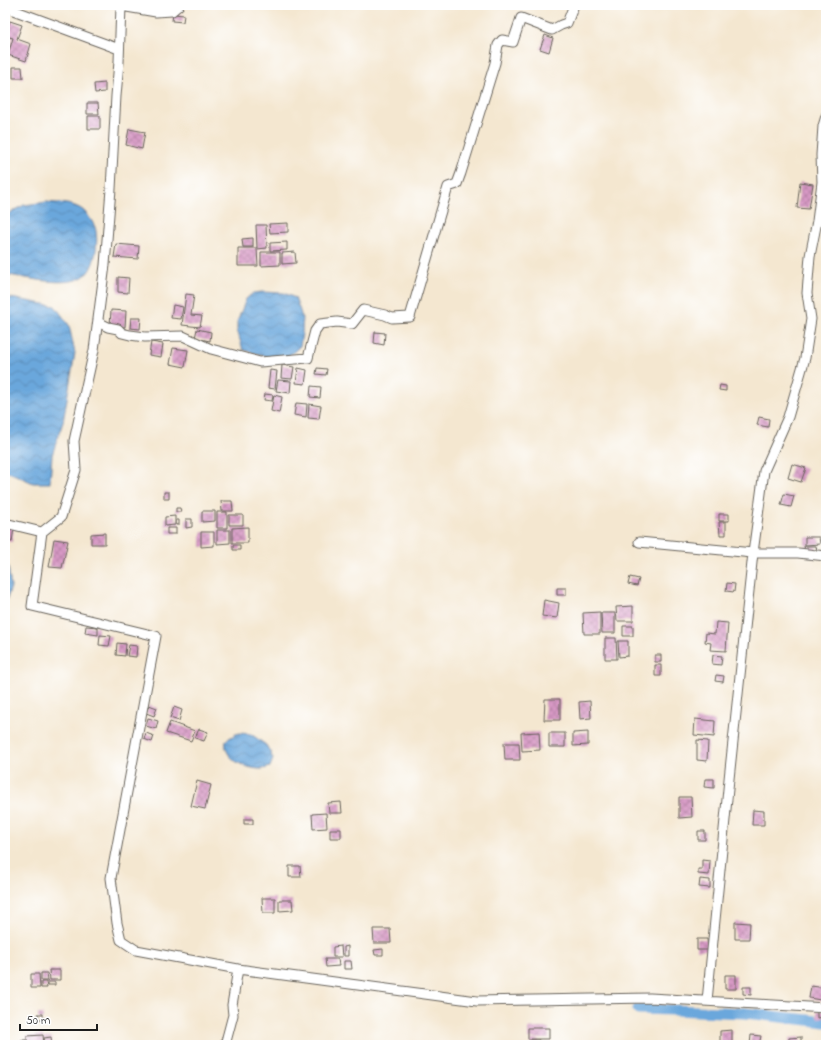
<svg xmlns="http://www.w3.org/2000/svg" width="831" height="1050" viewBox="0 0 831 1050" font-family="'Indie Flower',sans-serif">
<style>
.water{fill:url(#water-waves);stroke:#44627c}
.lines{fill:none;stroke-linecap:round;stroke-linejoin:round}
.canal{stroke:#6ba7dc;stroke-width:11}
.building{fill:url(#building-cross-hatch)}
.street-casing{stroke:#68635b;stroke-width:11}
.street{stroke:#fff;stroke-width:9}
</style>
<defs>
<pattern id="water-waves" width="16" height="10" patternUnits="userSpaceOnUse"><rect width="16" height="10" fill="#6ba7dc"/><path d="M0 5q4-4 8 0t8 0" fill="none" stroke="#5787b2"/></pattern>
<pattern id="building-cross-hatch" width="8" height="8" patternUnits="userSpaceOnUse"><rect width="8" height="8" fill="#d799c5"/><path d="M0 0l8 8M0 8l8-8" fill="none" stroke="#ae7c9f"/></pattern>
</defs>
<rect width="100%" height="100%" fill="#fff"/>
<filter id="ink" filterUnits="userSpaceOnUse"><feTurbulence type="fractalNoise" baseFrequency=".025" numOctaves="2"/><feDisplacementMap in="SourceGraphic" scale="8" xChannelSelector="R" yChannelSelector="G"/><feConvolveMatrix kernelMatrix="1 2 1 2 8 2 1 2 1" color-interpolation-filters="sRGB"/></filter>
<filter id="wash" filterUnits="userSpaceOnUse"><feTurbulence type="fractalNoise" baseFrequency=".012" numOctaves="4" result="noise"/><feDisplacementMap in="SourceGraphic" scale="16" xChannelSelector="R" yChannelSelector="G"/><feGaussianBlur stdDeviation="0.9" result="paint"/><feColorMatrix in="noise" values="0 0 0 0 0 0 0 0 0 0 0 0 0 0 0 0 0 1.4 0 .05"/><feComposite in="paint" operator="in"/></filter>
<g filter="url(#wash)">
<rect width="100%" height="100%" fill="#f4e7d0"/>
<path class="water" d="M 46,202 C 58,203 75,203 84,211 C 88,215 93,222 95,227 C 99,239 96,268 84,276 C 68,288 28,278 8,275 L 5,274 L 5,216 L 24,205 Z
M 262,292 L 284,293 L 295,298 C 304,319 304,324 300,346 L 289,356 L 270,357 L 243,350 L 237,330 L 237,322 L 246,299 L 253,293 Z
M 5,297 L 55,306 L 69,325 L 75,353 L 63,422 L 52,455 L 50,483 L 33,483 L 11,473 L 5,471 Z
M 5,565 L 8,566 L 11,587 L 5,605 Z
M 240,733 L 251,734 L 266,745 L 270,752 L 273,759 L 270,767 C 267,768 264,769 261,769 C 246,769 222,759 226,740 L 236,734 Z"/>
<g class="lines">
<path class="canal" d="M 638,1009 L 673,1010 L 745,1013 L 826,1022"/>
</g>
<g id="blocks">
<path class="building" d="M 173,14 L 184,15 L 183,22 L 172,21 Z
M 10,21 L 22,25 L 17,39 L 31,44 L 26,61 L 8,55 L 13,38 L 5,36 Z
M 545,35 L 553,38 L 549,52 L 540,49 Z
M 5,39 L 9,41 L 7,47 L 5,46 Z
M 13,67 L 22,67 L 23,78 L 13,78 Z
M 105,83 L 105,92 L 95,93 L 94,84 Z
M 87,103 L 98,103 L 99,114 L 87,114 Z
M 88,116 L 100,116 L 100,129 L 88,129 Z
M 129,129 L 145,132 L 142,149 L 126,145 Z
M 800,182 L 813,184 L 809,209 L 797,208 Z
M 288,223 L 288,232 L 270,233 L 269,224 Z
M 256,225 L 266,225 L 267,248 L 257,249 L 258,266 L 238,266 L 238,248 L 257,248 Z
M 253,238 L 253,247 L 243,247 L 242,239 Z
M 287,242 L 287,250 L 270,251 L 270,243 Z
M 116,244 L 139,246 L 138,259 L 114,257 Z
M 261,252 L 280,252 L 280,265 L 261,266 Z
M 295,252 L 296,263 L 282,264 L 282,253 Z
M 118,277 L 129,278 L 128,293 L 118,292 Z
M 186,294 L 194,295 L 191,315 L 202,316 L 200,327 L 182,325 Z
M 173,305 L 183,307 L 181,319 L 171,318 Z
M 111,310 L 126,311 L 125,327 L 110,326 Z
M 131,318 L 141,318 L 140,329 L 130,328 Z
M 197,329 L 211,332 L 210,341 L 195,338 Z
M 375,332 L 385,333 L 384,345 L 374,343 Z
M 151,342 L 163,344 L 161,357 L 149,355 Z
M 173,348 L 188,350 L 185,367 L 170,364 Z
M 282,365 L 294,367 L 292,379 L 281,378 Z
M 298,368 L 307,370 L 305,384 L 296,383 Z
M 317,368 L 327,369 L 326,375 L 316,374 Z
M 270,370 L 277,371 L 275,389 L 268,388 Z
M 278,380 L 291,381 L 290,393 L 276,391 Z
M 720,385 L 726,386 L 726,391 L 719,390 Z
M 311,386 L 321,387 L 320,398 L 310,397 Z
M 265,394 L 273,395 L 272,401 L 264,400 Z
M 274,395 L 282,397 L 279,413 L 271,411 Z
M 296,403 L 307,404 L 306,417 L 294,415 Z
M 309,404 L 321,406 L 319,419 L 308,418 Z
M 759,417 L 769,419 L 768,427 L 757,425 Z
M 792,464 L 806,468 L 801,482 L 788,478 Z
M 164,492 L 169,492 L 169,499 L 164,499 Z
M 784,494 L 794,496 L 791,507 L 781,505 Z
M 221,501 L 232,501 L 233,511 L 222,511 Z
M 176,508 L 180,508 L 181,512 L 176,512 Z
M 202,511 L 215,511 L 215,521 L 202,522 Z
M 217,512 L 227,512 L 227,528 L 217,528 Z
M 719,514 L 729,514 L 729,521 L 719,521 Z
M 229,515 L 243,515 L 243,525 L 229,525 Z
M 175,516 L 175,525 L 165,526 L 165,517 Z
M 186,519 L 192,519 L 192,527 L 186,528 Z
M 176,520 L 179,520 L 179,525 L 176,525 Z
M 719,522 L 726,522 L 726,535 L 720,535 Z
M 5,526 L 14,527 L 12,542 L 5,541 Z
M 248,527 L 248,543 L 232,543 L 232,528 Z
M 167,528 L 176,528 L 176,534 L 167,534 Z
M 217,530 L 230,530 L 230,543 L 217,544 Z
M 201,532 L 214,532 L 214,546 L 201,547 Z
M 105,533 L 105,544 L 91,544 L 91,534 Z
M 805,537 L 819,537 L 820,544 L 805,545 Z
M 54,539 L 68,541 L 62,568 L 49,567 Z
M 233,545 L 240,545 L 240,550 L 233,550 Z
M 804,546 L 816,546 L 817,551 L 805,551 Z
M 630,577 L 639,579 L 637,586 L 628,584 Z
M 727,583 L 735,584 L 734,592 L 726,591 Z
M 557,588 L 566,588 L 566,595 L 557,595 Z
M 544,600 L 559,603 L 557,618 L 542,616 Z
M 633,606 L 633,621 L 617,621 L 616,607 Z
M 600,612 L 600,634 L 584,634 L 583,613 Z
M 601,613 L 615,613 L 615,633 L 602,633 Z
M 716,622 L 728,623 L 726,651 L 710,650 L 711,643 L 705,642 L 706,633 L 715,634 Z
M 86,626 L 98,627 L 98,635 L 85,633 Z
M 623,626 L 633,626 L 633,636 L 623,636 Z
M 100,635 L 111,636 L 109,646 L 99,645 Z
M 605,638 L 616,638 L 617,659 L 605,659 Z
M 618,641 L 628,641 L 628,656 L 619,657 Z
M 117,643 L 126,644 L 125,656 L 116,655 Z
M 129,645 L 137,646 L 136,657 L 127,656 Z
M 655,655 L 661,655 L 661,662 L 655,662 Z
M 713,655 L 722,656 L 721,665 L 712,664 Z
M 655,665 L 661,665 L 661,676 L 655,676 Z
M 716,675 L 724,676 L 723,682 L 715,681 Z
M 545,699 L 560,699 L 560,720 L 544,720 Z
M 590,701 L 591,718 L 580,719 L 579,702 Z
M 149,705 L 157,708 L 154,716 L 146,713 Z
M 174,707 L 182,710 L 179,721 L 170,718 Z
M 148,718 L 158,721 L 156,729 L 146,726 Z
M 695,719 L 715,721 L 714,737 L 694,735 Z
M 170,722 L 195,731 L 191,741 L 166,733 Z
M 199,729 L 208,732 L 204,741 L 195,738 Z
M 539,732 L 540,750 L 522,751 L 521,733 Z
M 588,732 L 588,745 L 573,746 L 573,733 Z
M 146,733 L 154,736 L 152,742 L 144,739 Z
M 549,733 L 565,733 L 565,747 L 549,747 Z
M 697,740 L 708,741 L 707,761 L 697,760 Z
M 504,743 L 519,743 L 520,760 L 505,760 Z
M 705,779 L 714,779 L 714,788 L 704,787 Z
M 197,781 L 211,785 L 205,809 L 191,806 Z
M 679,797 L 691,797 L 692,817 L 679,818 Z
M 341,802 L 342,813 L 329,813 L 328,803 Z
M 753,810 L 764,811 L 764,825 L 752,825 Z
M 326,813 L 327,828 L 313,829 L 312,814 Z
M 244,819 L 253,819 L 253,824 L 244,824 Z
M 330,829 L 341,829 L 341,838 L 330,838 Z
M 698,831 L 705,831 L 705,840 L 698,840 Z
M 702,860 L 710,861 L 709,875 L 698,874 L 698,869 L 702,869 Z
M 289,866 L 300,866 L 301,877 L 289,877 Z
M 700,879 L 710,880 L 710,888 L 699,887 Z
M 262,898 L 275,898 L 275,913 L 263,913 Z
M 279,900 L 292,900 L 293,910 L 279,911 Z
M 735,922 L 750,923 L 749,939 L 735,939 Z
M 373,929 L 390,929 L 391,943 L 374,943 Z
M 697,939 L 707,939 L 708,950 L 697,950 Z
M 341,946 L 342,957 L 333,957 L 333,947 Z
M 348,946 L 348,956 L 344,956 L 344,947 Z
M 383,949 L 383,955 L 375,955 L 374,950 Z
M 325,959 L 338,959 L 339,966 L 326,967 Z
M 344,961 L 351,961 L 352,969 L 344,969 Z
M 49,970 L 60,970 L 60,980 L 50,980 Z
M 41,973 L 47,973 L 48,981 L 41,981 Z
M 31,974 L 39,974 L 40,988 L 31,988 Z
M 725,975 L 736,975 L 736,989 L 725,989 Z
M 41,982 L 46,982 L 47,988 L 41,988 Z
M 48,982 L 55,982 L 55,985 L 48,985 Z
M 811,986 L 826,988 L 826,1001 L 809,998 Z
M 743,987 L 751,987 L 751,995 L 743,994 Z
M 817,1011 L 825,1011 L 825,1017 L 817,1018 Z
M 38,1014 L 43,1014 L 43,1019 L 38,1019 Z
M 528,1028 L 549,1028 L 549,1039 L 528,1039 Z
M 732,1030 L 732,1045 L 720,1045 L 720,1031 Z
M 43,1035 L 44,1045 L 27,1045 L 27,1036 Z
M 751,1035 L 761,1036 L 759,1045 L 750,1045 Z
M 51,1037 L 52,1045 L 45,1045 L 44,1038 Z
M 801,1037 L 801,1045 L 789,1045 L 789,1038 Z
M 21,1040 L 26,1040 L 26,1045 L 22,1045 Z
M 531,1040 L 539,1040 L 539,1045 L 531,1045 Z"/>
</g>
</g>
<g filter="url(#ink)">
<use href="#blocks" fill-opacity="0" stroke="#68635b" stroke-width="1"/>
<g class="lines">
<g class="street-casing">
<path id="street" d="M 5,7 L 119,49
M 826,116 L 823,126 L 821,155 L 822,182 L 817,221 L 810,256 L 807,293 L 811,319 L 805,358 L 788,417 L 764,471 L 753,553 L 798,553 L 826,556
M 98,322 L 108,327 L 118,329 L 122,333 L 130,335 L 145,337 L 183,336 L 211,349 L 260,362 L 308,358 L 315,331 L 320,324 L 337,322 L 352,324 L 363,310 L 385,315 L 392,318 L 410,317 L 448,187 L 457,184 L 461,173 L 495,63 L 498,45 L 502,40 L 513,42 L 521,18 L 552,30 L 561,25 L 567,23 L 574,5
M 5,523 L 42,532 L 32,606 L 156,636 L 111,878 L 117,923 L 121,940 L 136,950 L 238,969 L 477,1001 L 650,998 L 826,1008
M 42,532 L 61,517 L 76,470 L 74,441 L 94,350 L 105,265 L 111,189 L 116,96 L 119,62 L 121,6 L 156,12 L 172,11 L 179,5
M 639,542 L 753,553 L 729,779 L 707,1001
M 225,1045 L 233,1015 L 232,1005 L 238,969"/>
</g>
<use href="#street" class="street"/>
</g>
</g>
<rect width="831" height="1050" fill="none" stroke="#fff" stroke-width="20"/>
<path d="M20 1024v6h77v-6" fill="none" stroke="#1c1c1c" stroke-width="2"/>
<text x="26" y="1024" font-size="12" fill="#1c1c1c" stroke="#ffffff" stroke-width="3" paint-order="stroke">50 m</text>
</svg>
